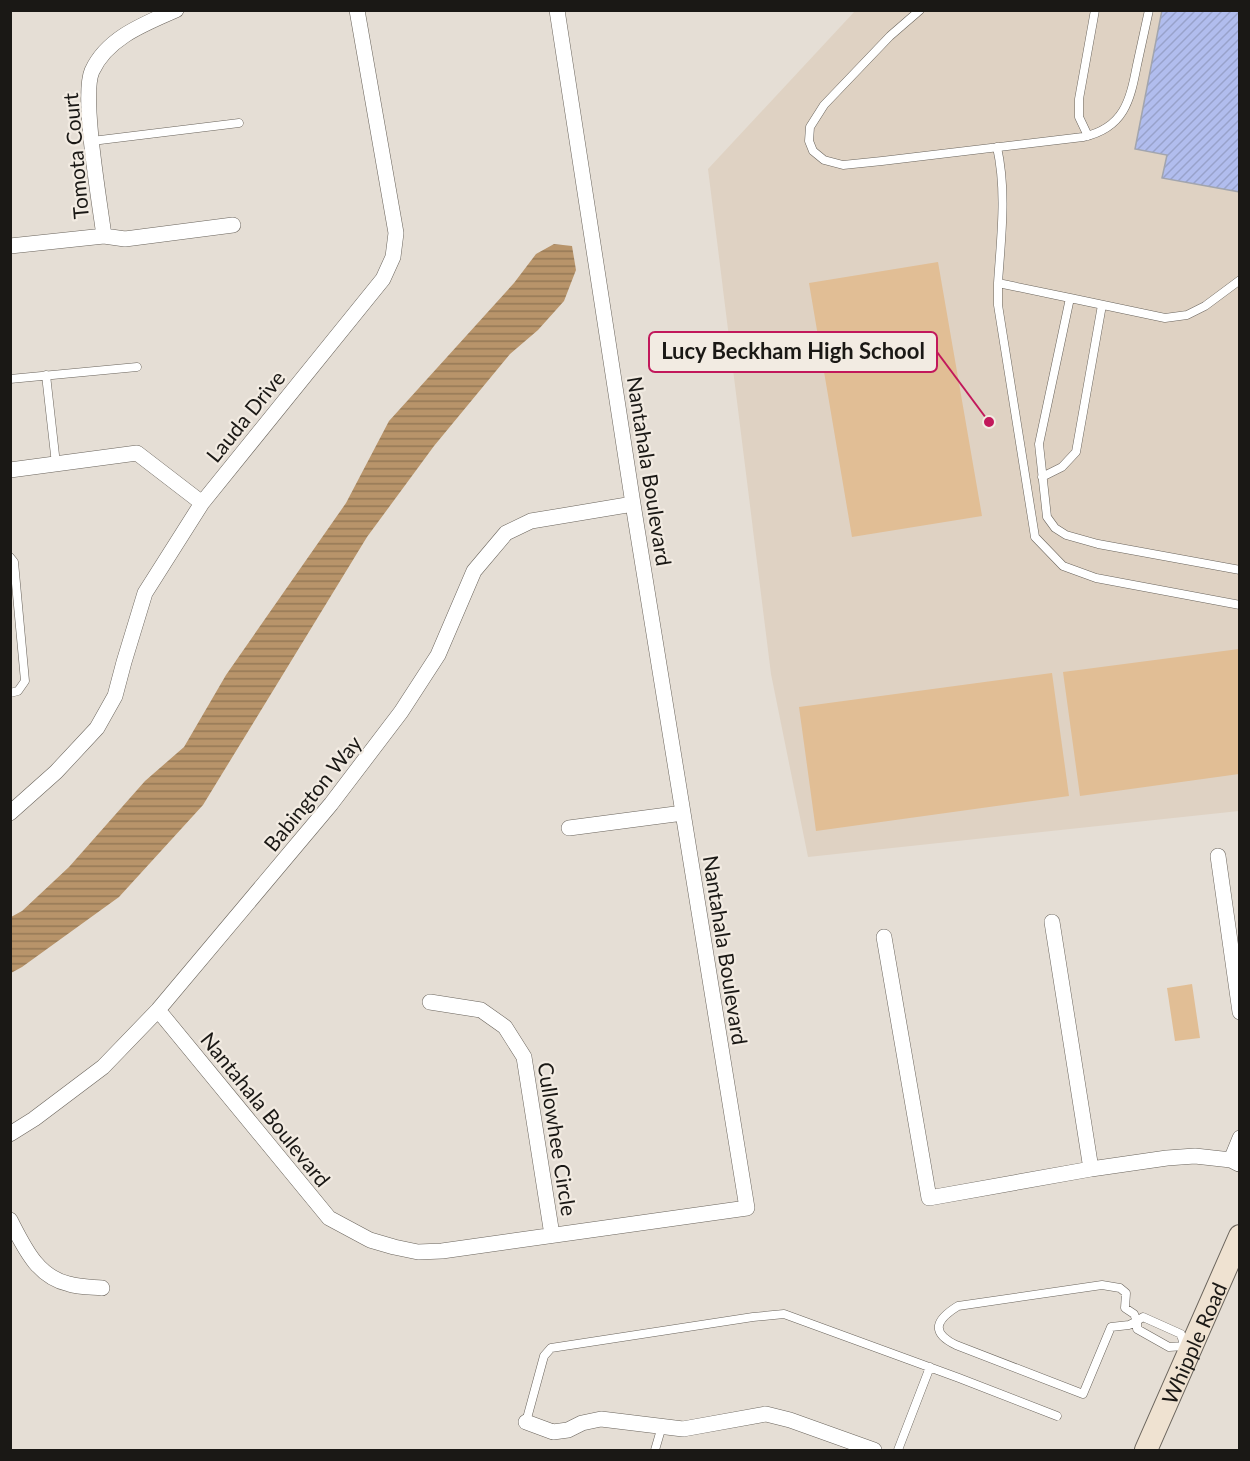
<svg xmlns="http://www.w3.org/2000/svg" width="1250" height="1461" viewBox="0 0 1250 1461" font-family="Lato,sans-serif">
<style>
.built{fill:#dfd2c3}
.pitch{fill:#e1be95}
.water{fill:url(#water-rules)}
.building{fill:url(#building-hatch);stroke:#a2a5ae;stroke-width:1.5}
.lines{fill:none;stroke-linecap:round;stroke-linejoin:round}
.service-casing{stroke:#6a645c;stroke-width:9}
.minor-casing{stroke:#6a645c;stroke-width:16}
.secondary-casing{stroke:#6a645c;stroke-width:24}
.service{stroke:#fff;stroke-width:8}
.minor{stroke:#fff;stroke-width:15}
.secondary{stroke:#efe2d1;stroke-width:22}
.labels{text-anchor:middle;dominant-baseline:central;stroke-width:4.5;stroke-linejoin:round;paint-order:stroke}
.street-label{font-size:21px;fill:#1a1815;stroke:#f2ebe2}
.leader{fill:none;stroke:#c2185b;stroke-width:2}
.callout-dot{fill:#c2185b;stroke:#f2ebe2;stroke-width:2}
.callout{fill:#f2ebe2;stroke:#c2185b;stroke-width:2}
.callout-label{font-size:22px;text-anchor:middle;font-weight:bold;fill:#1a1815}
</style>
<defs>
<pattern id="water-rules" width="6" height="5" patternUnits="userSpaceOnUse" patternTransform="scale(1.5)"><rect width="6" height="5" fill="#b8946a"/><path d="M0 2.5h6" fill="none" stroke="#957856"/></pattern>
<pattern id="building-hatch" width="6" height="6" patternUnits="userSpaceOnUse" patternTransform="scale(1.5)"><rect width="6" height="6" fill="#b1bdee"/><path d="M-1 1l2-2M0 6l6-6M5 7l2-2" fill="none" stroke="#98a2cb"/></pattern>
</defs>
<rect width="100%" height="100%" fill="#e5ded5"/>
<path class="built" d="M 855,11 L 1239,11 L 1239,811 L 808,857 L 771,674 L 708,169 Z"/>
<path class="pitch" d="M 938,262 L 982,516 L 852,537 L 809,283 Z
M 1239,649 L 1239,774 L 1080,796 L 1063,672 Z
M 1052,673 L 1069,796 L 816,831 L 799,707 Z
M 1192,984 L 1200,1038 L 1175,1041 L 1167,988 Z"/>
<path class="water" d="M 554,244 L 572,246 L 576,270 L 564,301 L 538,330 L 510,354 L 434,446 L 367,537 L 203,805 L 119,897 L 22,967 L 11,973 L 11,917 L 22,911 L 69,867 L 145,781 L 184,747 L 226,675 L 346,503 L 389,421 L 514,283 L 536,254 Z"/>
<path class="building" d="M 1162,10 L 1240,10 L 1240,192 L 1162,178 L 1167,155 L 1135,149 Z"/>
<g class="lines">
<g class="service-casing">
<path id="service" d="M 920,10 L 890,36 L 824,105 L 810,127 L 809,141 L 813,151 L 824,160 L 843,165 L 882,161 L 1083,137 C 1124,128 1130,101 1137,65 C 1141,47 1145,29 1149,10
M 1088,136 L 1079,117 L 1079,99 L 1095,10
M 92,141 L 239,123
M 997,147 C 1007,192 1001,237 998,283 L 1070,298
M 1240,280 L 1205,306 L 1187,315 L 1165,318 L 1070,298 L 1039,444 L 1047,517 L 1055,528 L 1066,535 L 1098,544 L 1240,570
M 998,283 L 998,305 L 1035,537 L 1063,566 L 1096,578 L 1240,605
M 46,375 L 56,464
M 10,379 L 137,367
M 1042,477 L 1062,467 L 1076,452 L 1102,305
M 10,557 L 14,562 L 25,681 L 18,691 L 10,693
M 1102,1285 L 1120,1288 L 1126,1293 L 1125,1308 L 1134,1314 L 1137,1321 L 1129,1325 L 1111,1327 L 1083,1394 L 956,1345 C 929,1332 937,1319 958,1306 Z
M 1184,1346 L 1181,1334 L 1143,1317 L 1137,1321 L 1137,1329 L 1169,1347 L 1184,1346 L 1188,1348
M 526,1422 L 544,1356 L 551,1348 L 753,1317 L 784,1314 L 959,1378 L 1057,1416
M 655,1450 L 662,1426
M 898,1450 L 930,1367"/>
</g>
<g class="minor-casing">
<path id="minor" d="M 104,236 C 100,204 81,96 92,71 C 107,38 144,24 176,10
M 10,246 L 104,236 L 125,239 L 233,225
M 10,470 L 137,453 L 202,503
M 10,813 L 56,772 L 97,728 L 115,696 L 124,662 L 145,593 L 202,503 L 383,279 L 393,257 L 396,233 L 357,10
M 569,828 L 683,813
M 1218,856 L 1240,1012
M 1052,922 L 1091,1169
M 884,937 L 929,1198 L 1091,1169 L 1167,1158 L 1195,1156 L 1231,1160
M 430,1002 L 481,1010 L 505,1027 L 524,1057 L 552,1235
M 158,1010 L 329,1218 L 370,1240 L 394,1247 L 418,1252 L 442,1251 L 747,1208 L 633,504 L 557,10
M 10,1134 L 34,1119 L 103,1067 L 158,1010 L 331,804 L 401,712 L 438,655 L 474,571 L 506,533 L 531,521 L 633,504
M 1239,1164 L 1231,1160 L 1240,1138
M 10,1220 C 24,1247 37,1277 69,1284 C 79,1287 91,1287 102,1288
M 526,1422 L 553,1432 L 568,1430 L 582,1423 L 601,1419 L 683,1429 L 766,1414 L 790,1420 L 874,1450"/>
</g>
<g class="secondary-casing">
<g id="secondary">
<path id="s1" d="M 1146,1450 L 1240,1236"/>
</g>
</g>
<use href="#service" class="service"/>
<use href="#minor" class="minor"/>
<use href="#secondary" class="secondary"/>
</g>
<g class="labels">
<g class="street-label">
<text transform="translate(75 156) rotate(-95)">Tomota Court</text>
<text transform="translate(245 416) rotate(-51)">Lauda Drive</text>
<text transform="translate(650 471) rotate(81)">Nantahala Boulevard</text>
<text transform="translate(312 793) rotate(-51)">Babington Way</text>
<text transform="translate(726 950) rotate(81)">Nantahala Boulevard</text>
<text transform="translate(266 1109) rotate(51)">Nantahala Boulevard</text>
<text transform="translate(558 1139) rotate(81)">Cullowhee Circle</text>
<text stroke="none"><textPath href="#s1" startOffset="117">Whipple Road</textPath></text>
</g>
</g>
<path class="leader" d="M989 422L937 352"/>
<circle class="callout-dot" cx="989" cy="422" r="6"/>
<rect class="callout" x="649" y="332" width="288" height="40" rx="6"/>
<g class="callout-label">
<text x="793" y="359">Lucy Beckham High School</text>
</g>
<rect width="1250" height="1461" fill="none" stroke="#1a1815" stroke-width="24"/>
</svg>
